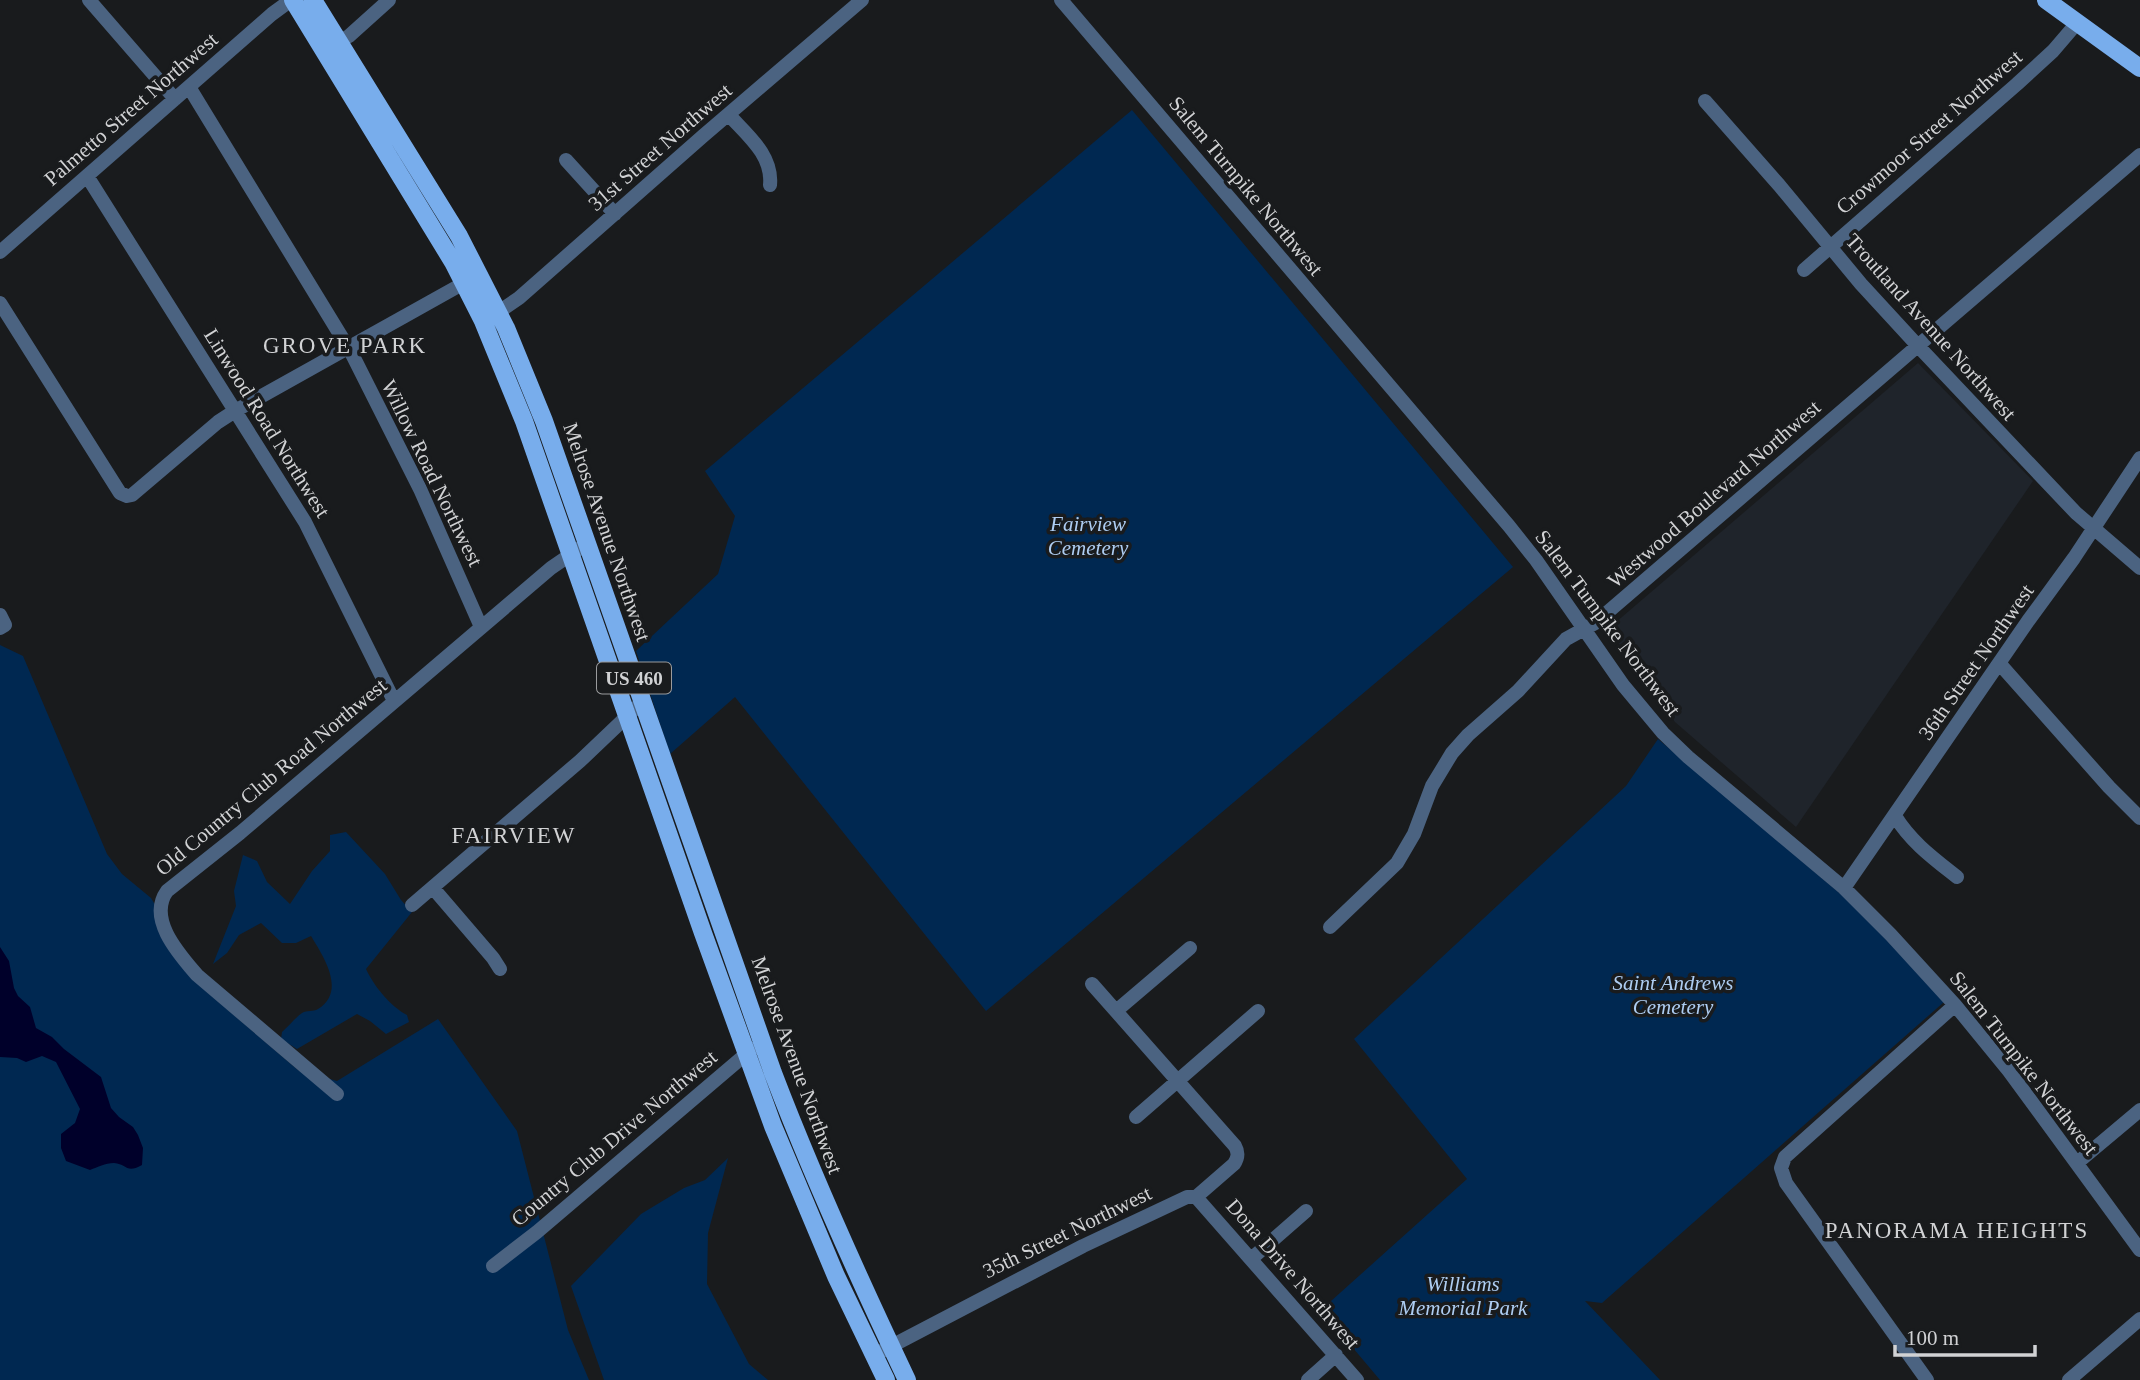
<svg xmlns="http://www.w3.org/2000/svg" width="2140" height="1380" viewBox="0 0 2140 1380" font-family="'Times New Roman',serif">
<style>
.built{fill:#1f242b}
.green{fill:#002851}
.water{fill:#00002a}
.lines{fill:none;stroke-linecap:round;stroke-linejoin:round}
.minor{stroke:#4b6381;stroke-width:14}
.major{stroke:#78adec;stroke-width:18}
.labels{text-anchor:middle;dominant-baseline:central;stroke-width:7;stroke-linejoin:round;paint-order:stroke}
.shield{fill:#191b1d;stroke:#9a9b9d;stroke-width:2}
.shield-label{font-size:19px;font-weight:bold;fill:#d1d2d4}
.street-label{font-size:21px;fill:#d1d2d4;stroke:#191b1d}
.park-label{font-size:21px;font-style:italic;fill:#aecdf2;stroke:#191b1d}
.neighbourhood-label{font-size:23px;letter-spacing:2px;fill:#d1d2d4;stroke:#191b1d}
</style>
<rect width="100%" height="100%" fill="#191b1d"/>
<path class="built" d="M 1918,363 L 2033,481 L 1796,827 L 1675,722 L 1608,629 Z"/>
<path class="green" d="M 1132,110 L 1513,567 L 986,1011 L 735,697 L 670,754 L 636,651 L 718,574 L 735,516 L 705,471 Z
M 0,645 L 23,656 L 107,854 L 122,874 L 151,898 L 206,991 L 298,1070 L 337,1081 L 438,1019 L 517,1131 L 568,1330 L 589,1380 L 0,1380 Z
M 1658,739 L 1856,907 L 1944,1002 L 1602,1303 L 1585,1301 L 1660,1380 L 1380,1380 L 1321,1310 L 1467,1179 L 1354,1039 L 1626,786 Z
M 346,832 L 385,874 L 401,900 L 412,912 L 366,969 C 374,986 390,1006 407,1015 L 409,1022 L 386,1034 L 370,1021 L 357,1014 L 297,1049 L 281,1039 L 282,1032 C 289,1026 295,1018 302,1013 C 307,1010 313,1012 318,1009 C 347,991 323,956 311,936 L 296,943 L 282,943 L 261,923 L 239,935 L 227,953 L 213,964 L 236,906 L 234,891 L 243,855 L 257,861 L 267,882 L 290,904 L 312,871 L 330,851 L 330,835 Z
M 728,1158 L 708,1233 L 707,1284 L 749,1364 L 768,1380 L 604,1380 L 571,1286 L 641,1214 L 684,1188 L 705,1180 Z"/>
<path class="water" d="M 0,947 L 9,961 L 14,988 L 18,996 L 30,1007 L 36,1028 L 52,1037 L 64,1049 L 101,1077 L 111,1108 L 119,1117 L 133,1127 L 138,1135 L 143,1148 L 142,1165 C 126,1174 127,1164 114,1163 C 105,1163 98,1167 90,1170 L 66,1161 L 61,1148 L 61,1134 L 75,1123 L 80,1109 L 56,1062 L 42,1056 L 26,1062 L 17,1058 L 0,1057 Z"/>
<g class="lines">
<path class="minor" d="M 89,0 L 175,99
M 1061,0 L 1509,526 L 1536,560 L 1623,685 L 1663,733 L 1688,757 L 1844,888 L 1891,935 L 1955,1005 L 2009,1071 L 2140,1250
M 330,47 L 349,36 L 389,0
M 189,87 L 352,354 L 420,489 L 481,627
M 1705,101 L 1779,185 L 1861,284 L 1918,346 L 2076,513 L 2140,568
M 729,115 C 747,135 773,155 770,185
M 566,160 L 615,214
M 87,176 L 305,522 L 394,701
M 0,252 L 272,14 L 291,0
M 1804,270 L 2017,84 L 2053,51 L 2077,23
M 0,303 L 120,493 L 127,496 L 132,495 L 218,422 L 235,411 L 464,283
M 491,317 L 519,298 L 703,136 L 862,0
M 0,615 L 5,625 L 0,628
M 1999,663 L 2109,787 L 2140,818
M 1895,816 C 1911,842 1933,858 1957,877
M 433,888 L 493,958 L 500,969
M 1844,888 L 2028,621 L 2074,558 L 2140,458
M 412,905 L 580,761 L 642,702
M 1330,927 L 1397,863 L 1414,834 L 1432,786 L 1452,753 L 1468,735 L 1518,691 L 1566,639 L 1595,623 L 2140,155
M 1116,1011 L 1190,948
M 337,1094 L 197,975 C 179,954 147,919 167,891 L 240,833 L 551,568 L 586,544
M 1136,1117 L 1258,1011
M 2077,1163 L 2140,1110
M 1196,1197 L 1357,1380
M 1251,1259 L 1306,1211
M 493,1266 L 537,1232 L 752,1049
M 882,1351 L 1083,1246 L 1187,1197 L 1196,1197 L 1234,1164 C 1238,1158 1239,1153 1235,1146 L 1092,984
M 1308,1380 L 1336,1355
M 1927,1380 L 1786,1183 L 1781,1168 L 1785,1157 L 1955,1005
M 2069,1380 L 2140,1319"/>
<path class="major" d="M 293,0 L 453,262 L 483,321 L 524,421 L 703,933 L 773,1126 L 836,1276 L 886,1380
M 313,0 L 459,236 L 506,328 L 544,421 L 773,1073 C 813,1178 859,1279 907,1380
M 2046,0 L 2140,68"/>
</g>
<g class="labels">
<rect class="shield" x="597" y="662.5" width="74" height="31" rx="5"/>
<g class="shield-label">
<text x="634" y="678">US 460</text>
</g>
<g class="street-label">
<text transform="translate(131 109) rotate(-41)">Palmetto Street Northwest</text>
<text transform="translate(1929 132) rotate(-41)">Crowmoor Street Northwest</text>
<text transform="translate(660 147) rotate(-41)">31st Street Northwest</text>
<text transform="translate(1246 186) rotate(50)">Salem Turnpike Northwest</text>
<text transform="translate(1931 327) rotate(48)">Troutland Avenue Northwest</text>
<text transform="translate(267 423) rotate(58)">Linwood Road Northwest</text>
<text transform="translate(432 473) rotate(64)">Willow Road Northwest</text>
<text transform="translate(1714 494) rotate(-41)">Westwood Boulevard Northwest</text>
<text transform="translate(607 532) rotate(71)">Melrose Avenue Northwest</text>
<text transform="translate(1608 623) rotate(53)">Salem Turnpike Northwest</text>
<text transform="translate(1976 662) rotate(-55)">36th Street Northwest</text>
<text transform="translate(271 777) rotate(-40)">Old Country Club Road Northwest</text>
<text transform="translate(2024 1063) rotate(52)">Salem Turnpike Northwest</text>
<text transform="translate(797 1065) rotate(70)">Melrose Avenue Northwest</text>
<text transform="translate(614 1138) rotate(-40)">Country Club Drive Northwest</text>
<text transform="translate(1067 1232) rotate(-26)">35th Street Northwest</text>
<text transform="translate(1293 1274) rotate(49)">Dona Drive Northwest</text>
</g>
<g class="park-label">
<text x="1088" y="524">Fairview<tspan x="1088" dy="24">Cemetery</tspan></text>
<text x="1673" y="983">Saint Andrews<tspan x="1673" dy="24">Cemetery</tspan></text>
<text x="1463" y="1284">Williams<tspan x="1463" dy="24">Memorial Park</tspan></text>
</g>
<g class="neighbourhood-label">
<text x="345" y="345">GROVE PARK</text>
<text x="514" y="835">FAIRVIEW</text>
<text x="1957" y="1230">PANORAMA HEIGHTS</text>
</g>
</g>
<path d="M1895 1345v10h140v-10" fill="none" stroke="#d1d2d4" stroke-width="3.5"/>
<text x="1906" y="1345" font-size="21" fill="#d1d2d4" stroke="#191b1d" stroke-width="5" paint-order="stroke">100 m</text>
</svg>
